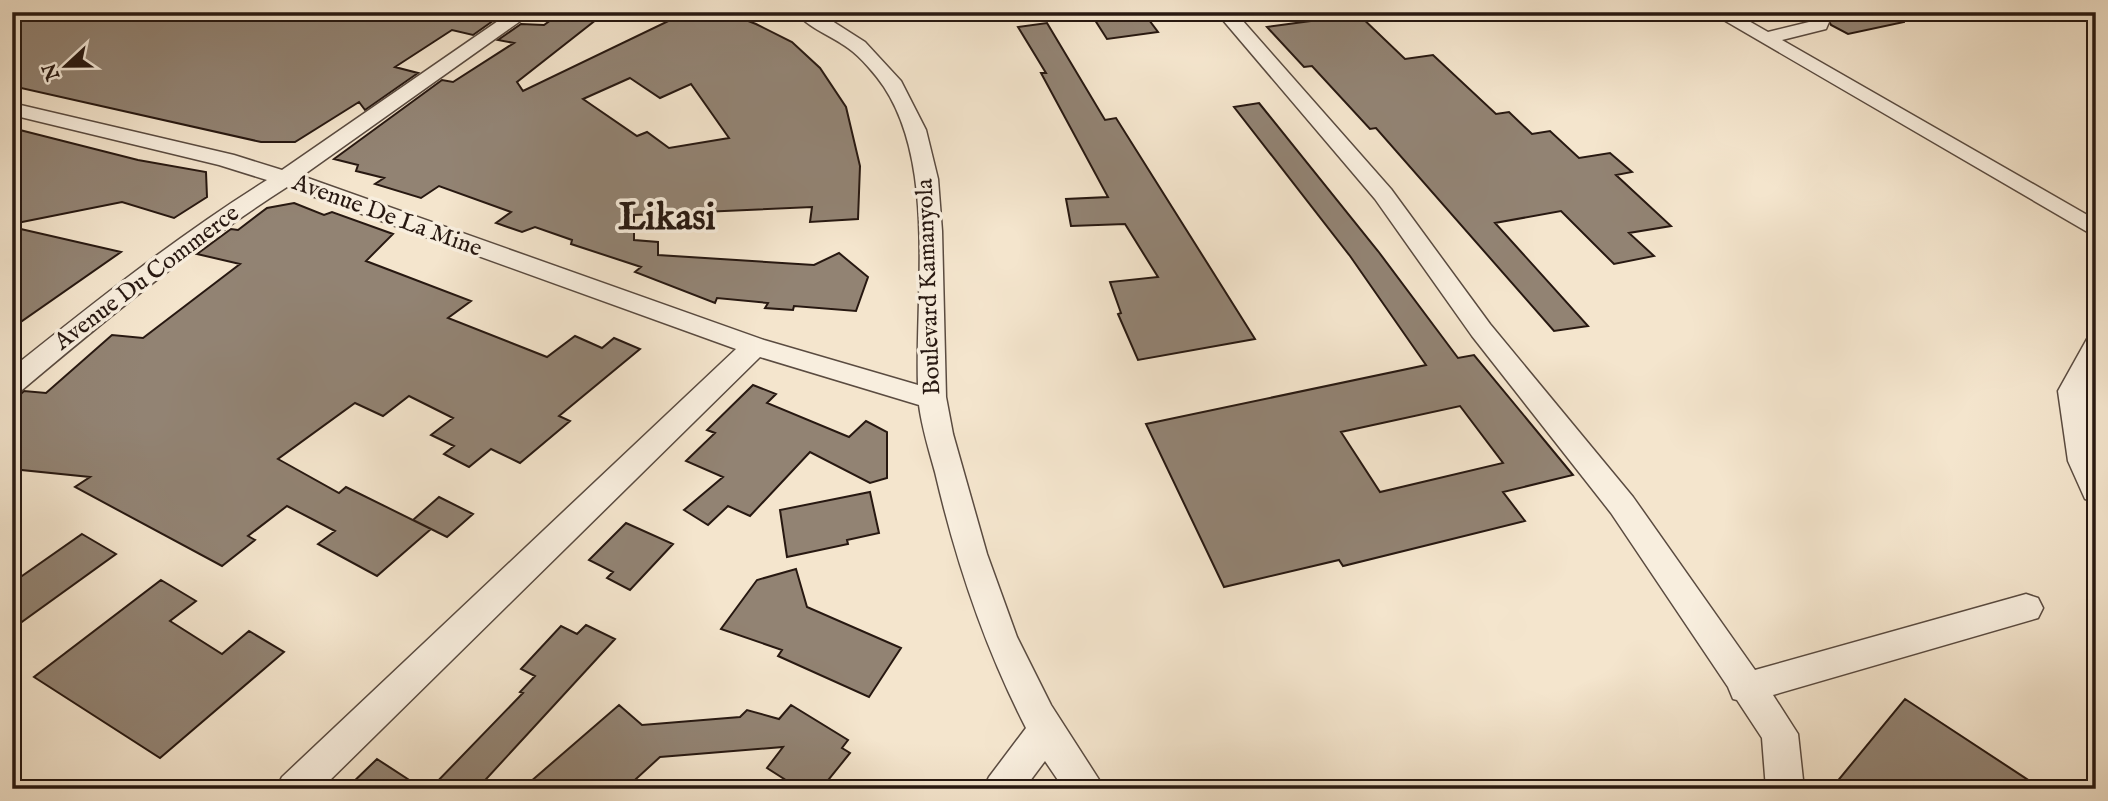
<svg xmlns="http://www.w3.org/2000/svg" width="2108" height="801" viewBox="0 0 2108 801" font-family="'IM FELL English',serif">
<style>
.building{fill:#928373;stroke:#271811;stroke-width:2;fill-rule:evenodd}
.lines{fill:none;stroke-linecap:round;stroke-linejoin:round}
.street-casing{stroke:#5a4b40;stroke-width:3}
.street{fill:#f8eede;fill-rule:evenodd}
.labels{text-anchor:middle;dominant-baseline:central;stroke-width:7;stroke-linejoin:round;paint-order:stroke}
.street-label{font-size:24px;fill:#271811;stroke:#f8eede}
.town-label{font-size:38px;font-weight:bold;fill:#271811;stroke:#f8eede}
</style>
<rect width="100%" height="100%" fill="#f4e5cd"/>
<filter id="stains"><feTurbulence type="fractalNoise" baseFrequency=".00286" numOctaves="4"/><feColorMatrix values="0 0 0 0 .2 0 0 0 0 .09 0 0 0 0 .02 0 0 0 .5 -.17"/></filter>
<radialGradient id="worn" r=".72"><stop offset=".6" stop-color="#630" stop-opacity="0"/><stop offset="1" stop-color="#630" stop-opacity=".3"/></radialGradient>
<path class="building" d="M 12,12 L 393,12 L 413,16 L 416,12 L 481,12 L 478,14 L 497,18 L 473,35 L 452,30 L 395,67 L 418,73 L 365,110 L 359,102 L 295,142 L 261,142 L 12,86 Z
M 562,12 L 606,12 L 517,82 L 523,91 L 687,12 L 725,12 L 756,24 L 792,42 L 820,68 L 846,107 L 860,166 L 858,219 L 810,222 L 812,207 L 634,215 L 634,240 L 658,242 L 658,255 L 814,265 L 839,253 L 868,277 L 856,311 L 794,306 L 793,310 L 765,308 L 768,303 L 717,298 L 715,303 L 635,272 L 641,267 L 571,244 L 572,240 L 535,227 L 522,232 L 496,223 L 511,212 L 439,186 L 421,198 L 375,184 L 384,178 L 356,171 L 358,165 L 334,159 L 442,80 L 453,82 L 514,43 L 498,40 L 521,24 L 544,25 ZM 630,78 L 660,98 L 691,84 L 729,138 L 669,148 L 647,132 L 637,136 L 583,99 Z
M 1106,12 L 1143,12 L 1158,32 L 1107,39 L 1093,17 L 1108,15 Z
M 1308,12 L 1356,12 L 1405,59 L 1433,55 L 1496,114 L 1509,112 L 1532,134 L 1550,131 L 1579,158 L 1610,153 L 1632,172 L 1616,175 L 1671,226 L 1629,233 L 1654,256 L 1614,264 L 1561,211 L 1495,223 L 1588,326 L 1554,331 L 1376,128 L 1370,129 L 1312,66 L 1304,67 L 1267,27 L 1318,20 Z
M 1824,12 L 1903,12 L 1904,22 L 1848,34 L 1831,25 Z
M 1047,23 L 1105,120 L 1116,118 L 1255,339 L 1138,360 L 1118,314 L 1121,313 L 1110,282 L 1158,277 L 1125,224 L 1071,226 L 1066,199 L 1108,197 L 1041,73 L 1046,73 L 1018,27 Z
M 1259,103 L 1378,251 L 1458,358 L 1474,355 L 1573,475 L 1503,492 L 1525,521 L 1343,566 L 1339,560 L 1224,587 L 1146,424 L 1426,365 L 1350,256 L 1234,107 ZM 1460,406 L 1503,463 L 1380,492 L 1341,432 Z
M 12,128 L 138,160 L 206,172 L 207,197 L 174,218 L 122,202 L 12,224 Z
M 294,203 L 324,215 L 332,212 L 393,234 L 366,261 L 471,301 L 448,318 L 547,357 L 575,336 L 602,348 L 614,338 L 640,349 L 559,416 L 570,421 L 520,463 L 491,449 L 469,467 L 444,454 L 454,446 L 431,435 L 453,418 L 409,396 L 383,416 L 355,403 L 278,459 L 339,493 L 346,487 L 431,529 L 377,576 L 318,544 L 335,531 L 287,506 L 248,536 L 255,540 L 222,566 L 75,487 L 90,477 L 12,469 L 12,402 L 24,391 L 46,393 L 112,335 L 143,338 L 240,264 L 197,254 L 231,229 L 238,230 L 267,208 Z
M 12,227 L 121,252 L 12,328 Z
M 753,385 L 776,394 L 767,403 L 849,437 L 866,421 L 887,432 L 887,478 L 870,483 L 810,452 L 750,516 L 728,506 L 708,525 L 684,510 L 723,477 L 686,461 L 715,433 L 707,430 Z
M 870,492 L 879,533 L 847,540 L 848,544 L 787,557 L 780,510 Z
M 439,497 L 473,514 L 447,537 L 413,520 Z
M 626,523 L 673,544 L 630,590 L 607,578 L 613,572 L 589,560 Z
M 82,534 L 116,554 L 12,629 L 12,583 Z
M 796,569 L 807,607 L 901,648 L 869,697 L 778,656 L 782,650 L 721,629 L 757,580 Z
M 161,580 L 196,601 L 170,621 L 222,654 L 249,631 L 284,652 L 160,758 L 34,677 Z
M 586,625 L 615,639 L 477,789 L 430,789 L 523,693 L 520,692 L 535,676 L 521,669 L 561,626 L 577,634 Z
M 1905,699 L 2042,789 L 1831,789 Z
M 619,705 L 642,725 L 740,717 L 747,710 L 779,719 L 791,705 L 848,740 L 842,748 L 850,753 L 821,789 L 800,789 L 767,768 L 783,747 L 660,757 L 625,789 L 522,789 Z
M 377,759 L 423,789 L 346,789 Z"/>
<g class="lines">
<g class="street-casing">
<path id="street" d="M 511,12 L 533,12 L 302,176 L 764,340 L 918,385 C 915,294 936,166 884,87 C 876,75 861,57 848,48 C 832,36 808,28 796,12 L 818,12 L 865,42 L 901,81 L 926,130 L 938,179 L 942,231 L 946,397 L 953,434 L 987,554 L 1017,637 L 1051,705 L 1105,789 L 1064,789 L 1045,761 L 1024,789 L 983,789 L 989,777 L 1026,728 C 984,646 956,562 935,472 C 929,450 922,428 919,405 L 760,357 L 321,789 L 276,789 L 282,777 L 736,349 L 287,187 C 193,247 108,318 22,390 L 12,392 L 12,368 C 95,302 177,236 267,180 L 219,165 L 12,115 L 12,103 L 234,155 L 282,170 Z
M 1216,12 L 1235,12 L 1391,189 L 1490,324 L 1633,497 L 1755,670 L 2026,594 L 2038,598 L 2043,608 L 2038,618 L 1773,695 L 1798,734 L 1804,789 L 1766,789 L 1762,738 L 1737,700 L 1733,699 L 1728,687 L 1611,513 L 1472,336 L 1375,199 Z
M 1710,12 L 1733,12 L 1768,32 L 1809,22 L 1800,12 L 1820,12 L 1829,22 L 1826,29 L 1782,40 L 2096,220 L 2096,237 Z
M 2096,336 L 2096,372 L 2086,391 L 2096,449 L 2096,502 L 2085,499 L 2068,461 L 2058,391 L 2087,339 Z"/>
</g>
<use href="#street" class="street"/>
</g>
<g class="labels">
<g class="street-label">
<text transform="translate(387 216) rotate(20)">Avenue De La Mine</text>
<text transform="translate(147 278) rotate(-37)">Avenue Du Commerce</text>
<text transform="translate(929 287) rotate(-92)">Boulevard Kamanyola</text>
</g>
<g class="town-label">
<text x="667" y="219">Likasi</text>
</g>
</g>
<rect width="2108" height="801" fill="none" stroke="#f4e5cd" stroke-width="42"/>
<rect x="14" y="14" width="2080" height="773" fill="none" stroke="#271811" stroke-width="3.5"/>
<rect x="21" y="21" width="2066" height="759" fill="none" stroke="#271811" stroke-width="2"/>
<g transform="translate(66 66) rotate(248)" stroke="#f8eede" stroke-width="5" paint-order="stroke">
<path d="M0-5L12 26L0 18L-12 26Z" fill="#271811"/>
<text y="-10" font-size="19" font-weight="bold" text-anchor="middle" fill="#271811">N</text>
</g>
<rect width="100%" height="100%" filter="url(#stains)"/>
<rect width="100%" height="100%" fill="url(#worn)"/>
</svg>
